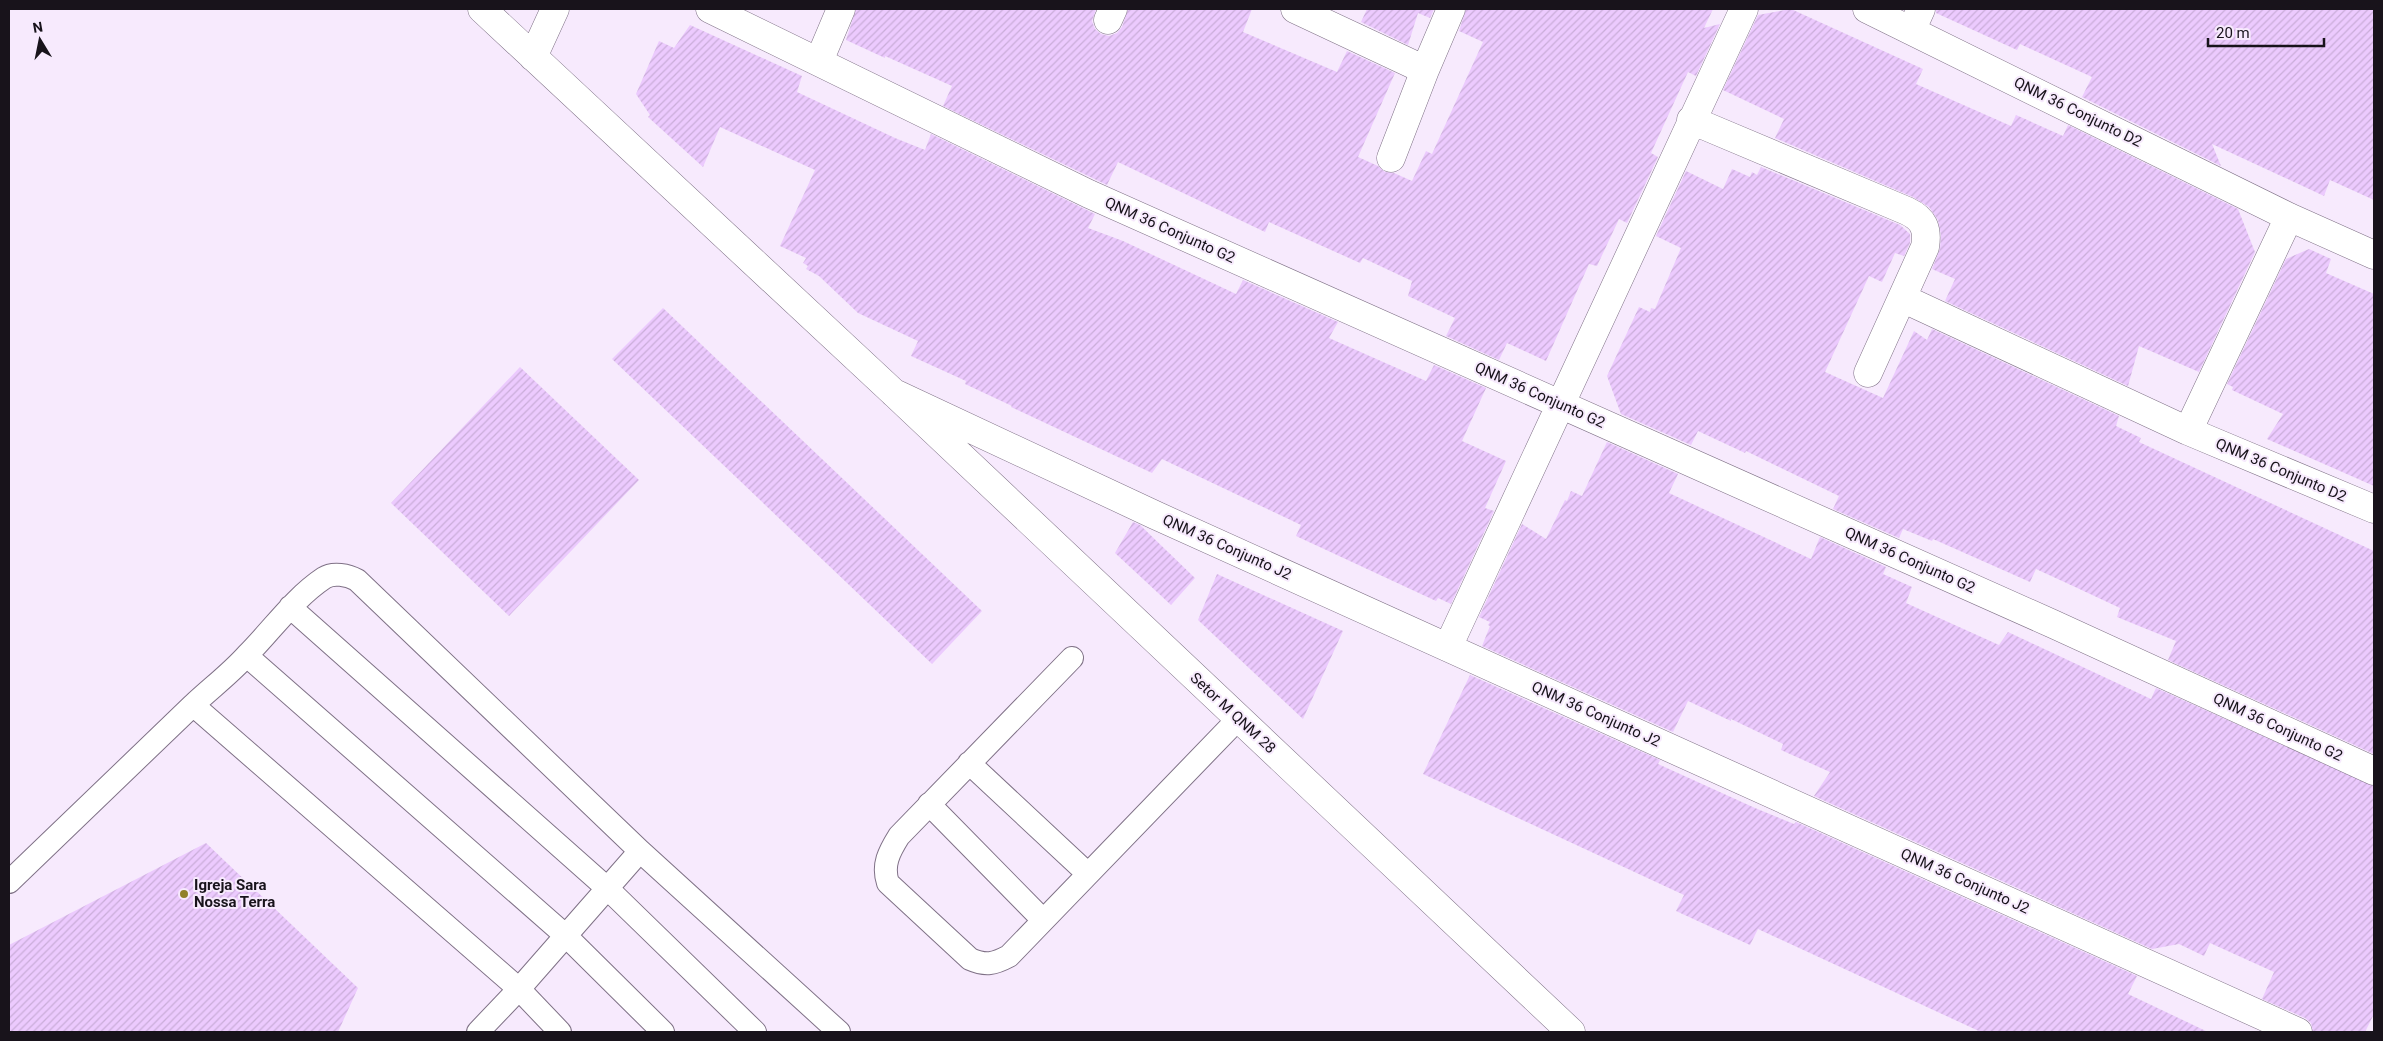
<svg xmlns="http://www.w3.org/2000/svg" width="2383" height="1041" viewBox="0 0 2383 1041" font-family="Roboto,sans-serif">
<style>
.building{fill:url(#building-hatch)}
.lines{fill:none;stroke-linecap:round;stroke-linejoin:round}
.lane-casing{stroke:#7f7186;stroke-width:24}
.street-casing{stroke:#7f7186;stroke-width:29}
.lane{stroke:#fff;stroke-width:22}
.street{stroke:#fff;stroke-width:28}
.poi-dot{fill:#918128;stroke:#f7eafd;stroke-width:2}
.labels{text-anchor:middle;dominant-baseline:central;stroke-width:4;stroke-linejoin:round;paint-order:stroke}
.street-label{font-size:15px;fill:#18131b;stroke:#f7eafd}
.poi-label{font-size:15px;font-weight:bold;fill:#18131b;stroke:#f7eafd;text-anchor:start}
</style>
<defs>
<pattern id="building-hatch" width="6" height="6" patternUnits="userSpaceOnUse" patternTransform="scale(1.25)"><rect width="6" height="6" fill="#eccafe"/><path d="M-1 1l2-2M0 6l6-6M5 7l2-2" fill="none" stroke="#caadd9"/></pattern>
</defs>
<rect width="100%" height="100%" fill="#f7eafd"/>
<path class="building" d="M 856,9 L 1096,9 L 1092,21 L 1095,29 L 1101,34 L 1109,36 L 1117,33 L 1122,27 L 1128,9 L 1252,9 L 1243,32 L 1337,72 L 1347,51 L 1395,73 L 1358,157 L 1378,166 L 1385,172 L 1394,173 L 1412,181 L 1426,151 L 1432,154 L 1483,42 L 1459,31 L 1466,9 L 1713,9 L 1704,28 L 1720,24 L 1696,76 L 1688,72 L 1651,153 L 1658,157 L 1627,223 L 1619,219 L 1597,266 L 1589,264 L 1546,361 L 1507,343 L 1499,360 L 1446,336 L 1455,318 L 1408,296 L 1412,281 L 1363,258 L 1360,263 L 1269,222 L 1265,232 L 1118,162 L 1107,185 L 943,106 L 952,86 L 885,56 L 885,58 L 846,40 Z
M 1367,9 L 1434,9 L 1430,18 L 1418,13 L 1408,45 L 1361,22 Z
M 1791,9 L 1923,69 L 1916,84 L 2011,126 L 2016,115 L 2063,136 L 2068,125 L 2238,209 L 2255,252 L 2199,372 L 2139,346 L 2128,386 L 1945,301 L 1955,279 L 1932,269 L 1940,249 L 1941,235 L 1938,220 L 1929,207 L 1913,197 L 1775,138 L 1784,119 L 1723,90 L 1758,15 Z
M 1936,9 L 2374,9 L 2374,200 L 2330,180 L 2324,196 L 2212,144 L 2221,166 L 2082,97 L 2092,77 L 2020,44 L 2017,50 L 1936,13 Z
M 690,25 L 802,76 L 797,92 L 895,138 L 925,150 L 931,134 L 1095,214 L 1088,228 L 1123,241 L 1236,294 L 1243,280 L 1338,322 L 1329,338 L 1426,381 L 1434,365 L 1486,388 L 1462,441 L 1506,461 L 1485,508 L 1494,511 L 1451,604 L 1438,598 L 1436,601 L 1296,536 L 1301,525 L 1162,459 L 1152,473 L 1011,407 L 1012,406 L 965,384 L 966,381 L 911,356 L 918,341 L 858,313 L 819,276 L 806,269 L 808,266 L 803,263 L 806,258 L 780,246 L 815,170 L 720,127 L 703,167 L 648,117 L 650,115 L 636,94 L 659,41 L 674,48 Z
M 1761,167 L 1900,225 L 1910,234 L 1910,243 L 1904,256 L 1895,253 L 1882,282 L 1869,276 L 1825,372 L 1883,398 L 1914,331 L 1927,340 L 1932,329 L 2119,416 L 2116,426 L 2141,438 L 2139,442 L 2374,551 L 2374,754 L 2168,660 L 2176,641 L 2117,617 L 2120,608 L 2073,586 L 2036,569 L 2030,582 L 1933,539 L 1932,541 L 1903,529 L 1899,538 L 1833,509 L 1839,496 L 1746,451 L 1745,453 L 1698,431 L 1691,445 L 1621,414 L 1607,376 L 1639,307 L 1650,312 L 1651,308 L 1655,309 L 1681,248 L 1656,236 L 1686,171 L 1723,189 L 1732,169 L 1750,177 L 1752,172 L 1757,175 Z
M 2309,249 L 2331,259 L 2326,273 L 2374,294 L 2374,486 L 2267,439 L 2283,414 L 2232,390 L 2233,387 L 2227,384 L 2286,259 Z
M 663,308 L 982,611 L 932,664 L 612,359 Z
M 520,367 L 639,480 L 509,616 L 391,503 Z
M 1607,442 L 1678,474 L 1669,493 L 1811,559 L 1820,537 L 1886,567 L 1883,574 L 1912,587 L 1906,603 L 1999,645 L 2008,632 L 2151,699 L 2156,688 L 2374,786 L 2374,1014 L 2365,1032 L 2313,1032 L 2311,1023 L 2305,1018 L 2262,999 L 2274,972 L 2210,943 L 2204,956 L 2179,944 L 2152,949 L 1814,796 L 1830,772 L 1781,750 L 1783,744 L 1731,719 L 1731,721 L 1688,701 L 1673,732 L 1482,646 L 1490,626 L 1488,625 L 1490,622 L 1479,617 L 1522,524 L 1546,539 L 1565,500 L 1567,501 L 1571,491 L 1582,496 Z
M 1133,522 L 1140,525 L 1195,578 L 1171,605 L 1115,553 Z
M 1217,574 L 1343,631 L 1303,719 L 1198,620 Z
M 1470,675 L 1660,760 L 1658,764 L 1755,808 L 1794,824 L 1796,822 L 2137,976 L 2128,994 L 2208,1032 L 1981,1032 L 1758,929 L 1750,945 L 1676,911 L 1684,895 L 1423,774 Z
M 206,843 L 358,988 L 338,1032 L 9,1032 L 9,945 Z"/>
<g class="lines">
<g class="lane-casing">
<path id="lane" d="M 290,607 L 608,889 L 755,1032
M 247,656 L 565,935 L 663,1032
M 1072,658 L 899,836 C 889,852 882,865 888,883 L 970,959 C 986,966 994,964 1009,956 L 1239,718
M 193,705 C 211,688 231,673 247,655 C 272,630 294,598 324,578 C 333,572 348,575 357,580 L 640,851 L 519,989 L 560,1032
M 969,763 L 1088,874
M 929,804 L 1043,920
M 640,851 L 839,1032
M 9,882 L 193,705 L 519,989 L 478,1032"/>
</g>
<g class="street-casing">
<path id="street" d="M 482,9 L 894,393 L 1571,1032
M 710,9 L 1089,194 L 2053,624 L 2374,771
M 1295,9 L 1425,70 L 1391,158
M 1867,9 L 2289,217 L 2374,255
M 1108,20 L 1113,9
M 1912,29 L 1921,9
M 533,57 L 555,9
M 819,61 L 841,9
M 1425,70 L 1451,9
M 1691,120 L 1907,211 C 1924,219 1928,229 1925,247 L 1868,373
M 1902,298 L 2188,431 L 2374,509
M 894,393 L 1155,515 L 2298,1032
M 2188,431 L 2289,217
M 1448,647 L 1744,9"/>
</g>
<use href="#lane" class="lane"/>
<use href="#street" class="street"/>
</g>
<circle class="poi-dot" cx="184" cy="894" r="5"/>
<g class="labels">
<g class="street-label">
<text transform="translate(2078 112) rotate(26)">QNM 36 Conjunto D2</text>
<text transform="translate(1170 230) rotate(24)">QNM 36 Conjunto G2</text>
<text transform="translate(1540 395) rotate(24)">QNM 36 Conjunto G2</text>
<text transform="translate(2281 470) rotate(23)">QNM 36 Conjunto D2</text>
<text transform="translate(1227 547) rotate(24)">QNM 36 Conjunto J2</text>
<text transform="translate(1910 560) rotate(24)">QNM 36 Conjunto G2</text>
<text transform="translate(1233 713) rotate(43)">Setor M QNM 28</text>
<text transform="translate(1596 714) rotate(24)">QNM 36 Conjunto J2</text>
<text transform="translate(2278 727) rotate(25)">QNM 36 Conjunto G2</text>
<text transform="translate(1965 881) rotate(24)">QNM 36 Conjunto J2</text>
</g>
<g class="poi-label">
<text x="194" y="885">Igreja Sara<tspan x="194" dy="17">Nossa Terra</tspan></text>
</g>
</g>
<rect width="2383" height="1041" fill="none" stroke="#18131b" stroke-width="20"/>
<g transform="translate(40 40) rotate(350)" stroke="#f7eafd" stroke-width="4" paint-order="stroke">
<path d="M0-4L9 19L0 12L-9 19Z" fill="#18131b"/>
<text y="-8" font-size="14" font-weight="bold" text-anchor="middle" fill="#18131b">N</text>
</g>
<path d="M2208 38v8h116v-8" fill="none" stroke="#18131b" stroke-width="2.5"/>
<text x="2216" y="38" font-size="15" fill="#18131b" stroke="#f7eafd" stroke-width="4" paint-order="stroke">20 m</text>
</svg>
